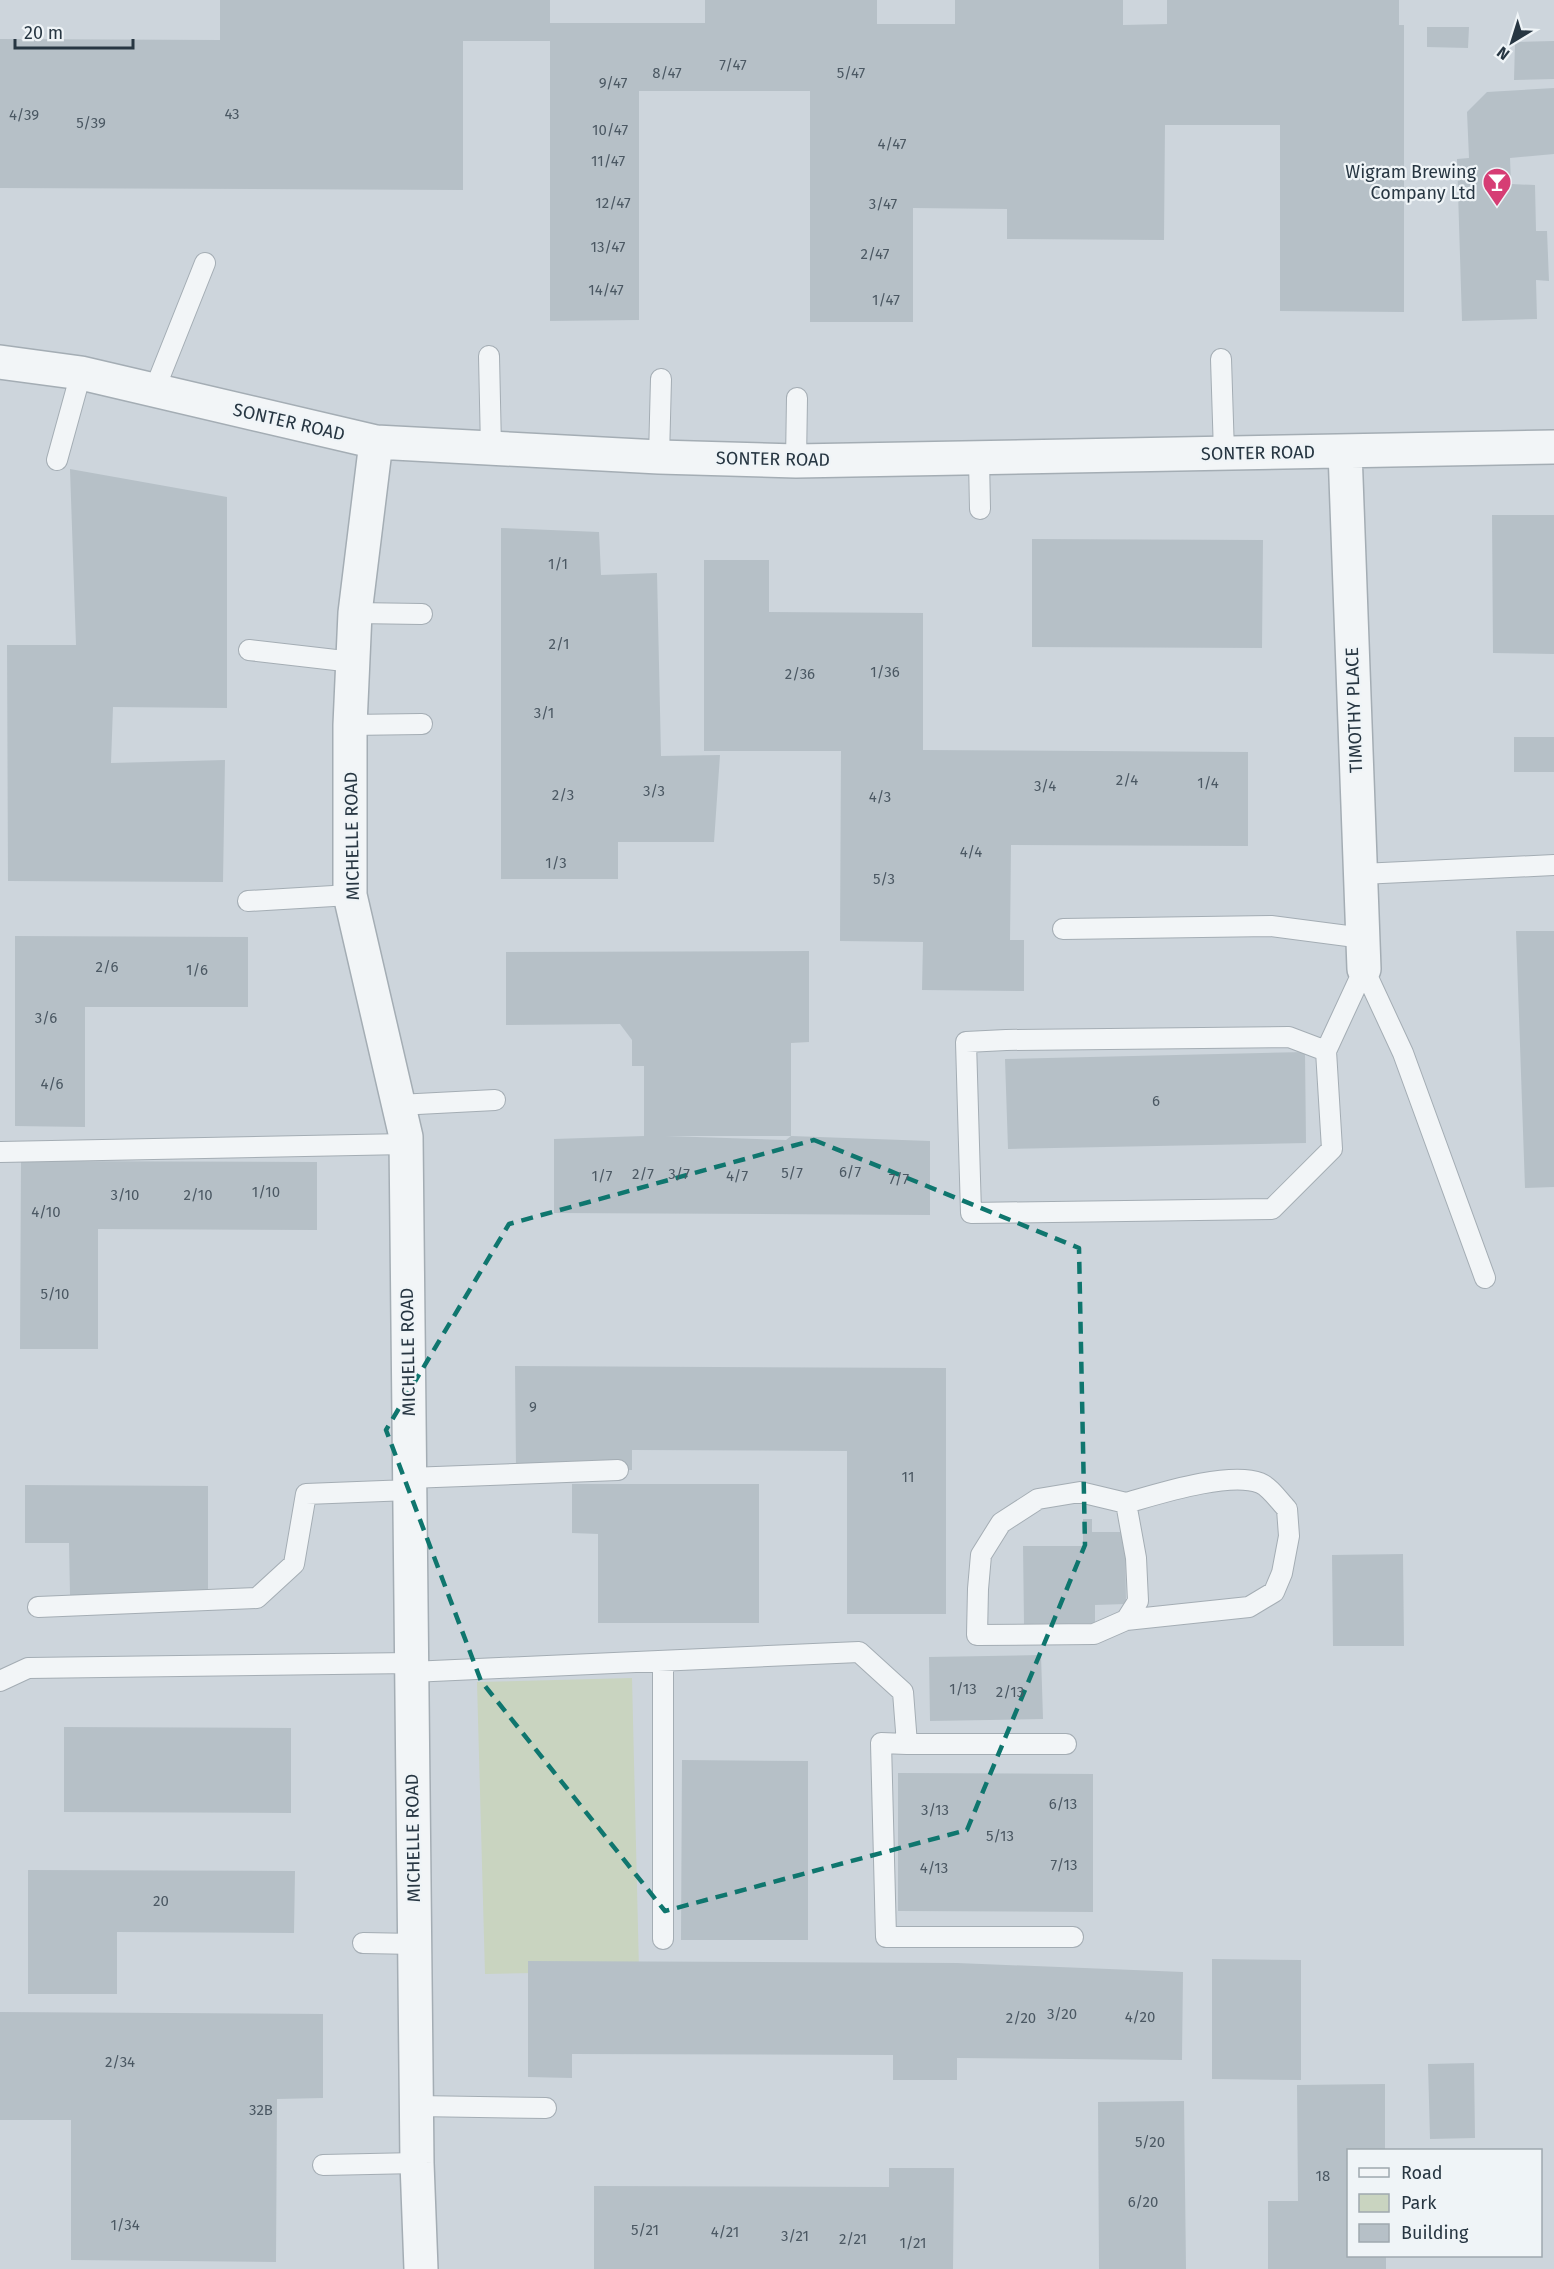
<svg xmlns="http://www.w3.org/2000/svg" width="1554" height="2269" viewBox="0 0 1554 2269" font-family="'Fira Sans',sans-serif">
<style>
.built{fill:#cdd5dc;fill-rule:evenodd}
.green{fill:#c9d4c0}
.building{fill:#b6c0c7;fill-rule:evenodd}
.lines{fill:none;stroke-linecap:round;stroke-linejoin:round}
.service-casing{stroke:#a4adb4;stroke-width:22}
.minor-casing{stroke:#a4adb4;stroke-width:36}
.service{stroke:#f2f5f7;stroke-width:20}
.minor{stroke:#f2f5f7;stroke-width:33}
.marked{fill:none;stroke:#0f766e;stroke-width:4.5;stroke-dasharray:12 8;stroke-linejoin:round}
.labels{text-anchor:middle;dominant-baseline:central;stroke-width:4.5;stroke-linejoin:round;paint-order:stroke}
.number-label{font-size:15px;fill:#4b5863}
.poi-label{font-size:18px;fill:#273642;stroke:#eff4f7;text-anchor:end}
.street-label{font-size:18px;fill:#273642;stroke:#eff4f7}
</style>
<rect width="100%" height="100%" fill="#dfe5e9"/>
<path class="built" d="M 0,0 L 1554,0 L 1554,2269 L 0,2269 ZM 1348,2150 L 1540,2150 L 1540,2256 L 1348,2256 Z"/>
<path class="green" d="M 632,1678 L 639,1971 L 485,1974 L 477,1682 Z"/>
<path class="building" d="M 220,0 L 550,0 L 550,23 L 705,23 L 705,0 L 877,0 L 877,24 L 955,24 L 955,0 L 1123,0 L 1123,25 L 1167,24 L 1167,0 L 1399,0 L 1399,25 L 1404,25 L 1404,312 L 1280,311 L 1280,125 L 1165,125 L 1164,240 L 1007,239 L 1007,209 L 913,208 L 913,322 L 810,322 L 810,91 L 639,91 L 639,320 L 550,321 L 550,41 L 463,41 L 463,190 L 0,188 L 0,39 L 220,40 Z
M 1427,27 L 1469,27 L 1468,48 L 1427,47 Z
M 1554,41 L 1554,79 L 1514,80 L 1515,42 Z
M 1554,88 L 1554,154 L 1510,158 L 1511,184 L 1535,185 L 1536,231 L 1547,231 L 1549,281 L 1536,280 L 1537,319 L 1462,321 L 1457,159 L 1469,158 L 1467,112 L 1487,92 Z
M 70,469 L 227,497 L 227,708 L 113,707 L 111,763 L 225,760 L 223,882 L 8,881 L 7,645 L 76,645 Z
M 1492,515 L 1554,515 L 1554,654 L 1493,653 Z
M 501,528 L 599,532 L 601,575 L 657,573 L 661,756 L 720,755 L 714,842 L 618,842 L 618,879 L 501,879 Z
M 1032,539 L 1263,540 L 1262,648 L 1032,647 Z
M 704,560 L 769,560 L 769,612 L 923,613 L 923,750 L 1248,752 L 1248,846 L 1011,845 L 1010,940 L 1024,940 L 1024,991 L 922,990 L 923,942 L 840,941 L 841,751 L 704,751 Z
M 1514,737 L 1554,737 L 1554,772 L 1514,772 Z
M 1516,931 L 1554,931 L 1554,1187 L 1525,1188 Z
M 15,936 L 248,937 L 248,1007 L 85,1007 L 85,1127 L 15,1126 Z
M 809,951 L 809,1042 L 791,1043 L 791,1136 L 930,1141 L 930,1215 L 554,1213 L 554,1139 L 644,1136 L 644,1066 L 632,1066 L 632,1040 L 620,1024 L 506,1025 L 506,952 ZM 666,1136 L 791,1136 L 786,1140 Z
M 1305,1052 L 1306,1143 L 1008,1149 L 1005,1059 Z
M 21,1161 L 317,1162 L 317,1230 L 98,1229 L 98,1349 L 20,1349 Z
M 515,1366 L 946,1368 L 946,1614 L 847,1614 L 847,1451 L 632,1450 L 632,1470 L 516,1469 Z
M 572,1484 L 759,1484 L 759,1623 L 598,1623 L 598,1534 L 572,1533 Z
M 25,1485 L 208,1486 L 208,1596 L 70,1595 L 69,1543 L 25,1543 Z
M 1083,1519 L 1092,1519 L 1092,1532 L 1125,1532 L 1126,1604 L 1095,1605 L 1095,1623 L 1024,1624 L 1023,1546 L 1083,1546 Z
M 1403,1554 L 1404,1646 L 1333,1646 L 1332,1555 Z
M 1041,1655 L 1043,1719 L 930,1721 L 929,1657 Z
M 64,1727 L 291,1728 L 291,1813 L 64,1812 Z
M 682,1760 L 808,1761 L 808,1940 L 681,1940 Z
M 898,1773 L 1093,1774 L 1093,1912 L 898,1911 Z
M 28,1870 L 295,1871 L 294,1933 L 117,1932 L 117,1994 L 28,1994 Z
M 1212,1959 L 1301,1960 L 1301,2080 L 1212,2079 Z
M 528,1961 L 957,1963 L 1183,1972 L 1182,2060 L 957,2058 L 957,2080 L 893,2080 L 893,2055 L 572,2054 L 572,2078 L 528,2077 Z
M 0,2012 L 323,2014 L 323,2098 L 277,2099 L 276,2262 L 71,2260 L 71,2120 L 0,2120 Z
M 1474,2063 L 1475,2138 L 1430,2139 L 1428,2064 Z
M 1385,2084 L 1385,2150 L 1348,2150 L 1348,2256 L 1386,2256 L 1386,2269 L 1268,2269 L 1268,2201 L 1298,2201 L 1297,2085 Z
M 1184,2101 L 1186,2269 L 1099,2269 L 1098,2102 Z
M 889,2168 L 954,2168 L 953,2269 L 594,2269 L 594,2186 L 889,2187 Z"/>
<g class="lines">
<g class="service-casing">
<path id="service" d="M 489,356 L 491,448
M 1221,359 L 1224,453
M 154,391 L 205,263
M 659,457 L 661,379
M 979,459 L 980,509
M 57,460 L 81,373
M 796,461 L 797,398
M 355,613 L 422,614
M 249,650 L 353,662
M 350,725 L 422,724
M 1361,874 L 1554,865
M 248,901 L 350,895
M 1063,929 L 1271,926 L 1363,938
M 1364,969 L 1403,1053 L 1485,1278
M 1326,1051 L 1289,1037 L 1006,1040 L 966,1042 L 971,1213 L 1272,1209 L 1332,1149 L 1326,1051 L 1364,969
M 398,1105 L 495,1100
M 0,1152 L 406,1144
M 409,1478 L 618,1470
M 1080,1492 L 1126,1503 L 1136,1558 L 1138,1601 L 1126,1620 L 1094,1634 L 977,1635 L 978,1589 L 981,1555 L 1001,1523 L 1038,1499 Z
M 1126,1503 C 1158,1494 1229,1471 1260,1483 C 1270,1487 1280,1502 1287,1509 L 1289,1536 L 1282,1573 L 1274,1592 L 1249,1607 L 1126,1620
M 38,1607 L 257,1598 L 294,1564 L 306,1494 L 409,1490
M 663,1661 L 663,1939
M 411,1672 L 859,1652 L 903,1692 L 907,1744 L 1066,1744
M 0,1681 L 28,1668 L 411,1663
M 907,1744 L 881,1743 L 886,1937 L 1073,1937
M 363,1943 L 415,1944
M 416,2106 L 546,2108
M 323,2165 L 417,2163"/>
</g>
<g class="minor-casing">
<path id="minor" d="M 0,362 L 81,373 L 376,442 L 659,457 L 796,461 L 1554,447
M 376,442 L 355,613 L 350,725 L 350,895 L 406,1137 L 417,2163 L 421,2269
M 1345,451 L 1364,969"/>
</g>
<use href="#service" class="service"/>
<use href="#minor" class="minor"/>
</g>
<path class="marked" d="M 814,1140 L 1079,1248 L 1085,1545 L 967,1830 L 665,1911 L 481,1681 L 386,1430 L 509,1224 Z"/>
<defs>
<g id="bar-pin" transform="scale(1.5)"><path d="M0 17L-7.5 6A9.5 9.5 0 1 1 7.5 6Z" fill="#d63d74" stroke="#eff4f7"/><path d="M-6-5H6L.8 .8V4.5H3.5V6h-7V4.5H-.8V.8Z" fill="#fff"/></g>
</defs>
<g fill-rule="evenodd">
<use href="#bar-pin" x="1497" y="182"/>
</g>
<g class="labels">
<g class="number-label">
<text x="733" y="65">7/47</text>
<text x="667" y="73">8/47</text>
<text x="851" y="73">5/47</text>
<text x="613" y="83">9/47</text>
<text x="232" y="114">43</text>
<text x="24" y="115">4/39</text>
<text x="91" y="123">5/39</text>
<text x="610" y="130">10/47</text>
<text x="892" y="144">4/47</text>
<text x="608" y="161">11/47</text>
<text x="613" y="203">12/47</text>
<text x="883" y="204">3/47</text>
<text x="608" y="247">13/47</text>
<text x="875" y="254">2/47</text>
<text x="606" y="290">14/47</text>
<text x="886" y="300">1/47</text>
<text x="558" y="564">1/1</text>
<text x="559" y="644">2/1</text>
<text x="885" y="672">1/36</text>
<text x="800" y="674">2/36</text>
<text x="544" y="713">3/1</text>
<text x="1127" y="780">2/4</text>
<text x="1208" y="783">1/4</text>
<text x="1045" y="786">3/4</text>
<text x="654" y="791">3/3</text>
<text x="563" y="795">2/3</text>
<text x="880" y="797">4/3</text>
<text x="971" y="852">4/4</text>
<text x="556" y="863">1/3</text>
<text x="884" y="879">5/3</text>
<text x="107" y="967">2/6</text>
<text x="197" y="970">1/6</text>
<text x="46" y="1018">3/6</text>
<text x="52" y="1084">4/6</text>
<text x="1156" y="1101">6</text>
<text x="850" y="1172">6/7</text>
<text x="792" y="1173">5/7</text>
<text x="643" y="1174">2/7</text>
<text x="679" y="1174">3/7</text>
<text x="602" y="1176">1/7</text>
<text x="737" y="1176">4/7</text>
<text x="899" y="1179">7/7</text>
<text x="266" y="1192">1/10</text>
<text x="125" y="1195">3/10</text>
<text x="198" y="1195">2/10</text>
<text x="46" y="1212">4/10</text>
<text x="55" y="1294">5/10</text>
<text x="533" y="1407">9</text>
<text x="908" y="1477">11</text>
<text x="963" y="1689">1/13</text>
<text x="1010" y="1692">2/13</text>
<text x="1063" y="1804">6/13</text>
<text x="935" y="1810">3/13</text>
<text x="1000" y="1836">5/13</text>
<text x="1064" y="1865">7/13</text>
<text x="934" y="1868">4/13</text>
<text x="161" y="1901">20</text>
<text x="1062" y="2014">3/20</text>
<text x="1140" y="2017">4/20</text>
<text x="1021" y="2018">2/20</text>
<text x="120" y="2062">2/34</text>
<text x="261" y="2110">32B</text>
<text x="1150" y="2142">5/20</text>
<text x="1323" y="2176">18</text>
<text x="1143" y="2202">6/20</text>
<text x="125" y="2225">1/34</text>
<text x="645" y="2230">5/21</text>
<text x="725" y="2232">4/21</text>
<text x="795" y="2236">3/21</text>
<text x="853" y="2239">2/21</text>
<text x="913" y="2243">1/21</text>
</g>
<g class="poi-label">
<text x="1476" y="172">Wigram Brewing<tspan x="1476" dy="21">Company Ltd</tspan></text>
</g>
<g class="street-label">
<text transform="translate(289 422) rotate(13)">SONTER ROAD</text>
<text transform="translate(1258 453) rotate(-1)">SONTER ROAD</text>
<text transform="translate(773 459) rotate(1)">SONTER ROAD</text>
<text transform="translate(1354 710) rotate(-92)">TIMOTHY PLACE</text>
<text transform="translate(352 836) rotate(-91)">MICHELLE ROAD</text>
<text transform="translate(408 1352) rotate(-91)">MICHELLE ROAD</text>
<text transform="translate(413 1838) rotate(-91)">MICHELLE ROAD</text>
</g>
</g>
<rect x="1347" y="2149" width="195" height="108" fill="#eff4f7" stroke="#9fa8af" stroke-width="1.5"/>
<rect x="1359" y="2168" width="30" height="9" fill="#f2f5f7" stroke="#9fa8af" stroke-width="1.5"/>
<text x="1401" y="2179" font-size="18" fill="#273642">Road</text>
<rect x="1359" y="2194" width="30" height="18" fill="#c9d4c0" stroke="#9fa8af" stroke-width="1.5"/>
<text x="1401" y="2209" font-size="18" fill="#273642">Park</text>
<rect x="1359" y="2224" width="30" height="18" fill="#b6c0c7" stroke="#9fa8af" stroke-width="1.5"/>
<text x="1401" y="2239" font-size="18" fill="#273642">Building</text>
<g transform="translate(1512 42) rotate(218)" stroke="#eff4f7" stroke-width="4.5" paint-order="stroke">
<path d="M0-4.5L10 22L0 15L-10 22Z" fill="#273642"/>
<text y="-9" font-size="16" font-weight="bold" text-anchor="middle" fill="#273642">N</text>
</g>
<path d="M15 39v9h118v-9" fill="none" stroke="#273642" stroke-width="3"/>
<text x="24" y="39" font-size="18" fill="#273642" stroke="#eff4f7" stroke-width="4.5" paint-order="stroke">20 m</text>
</svg>
